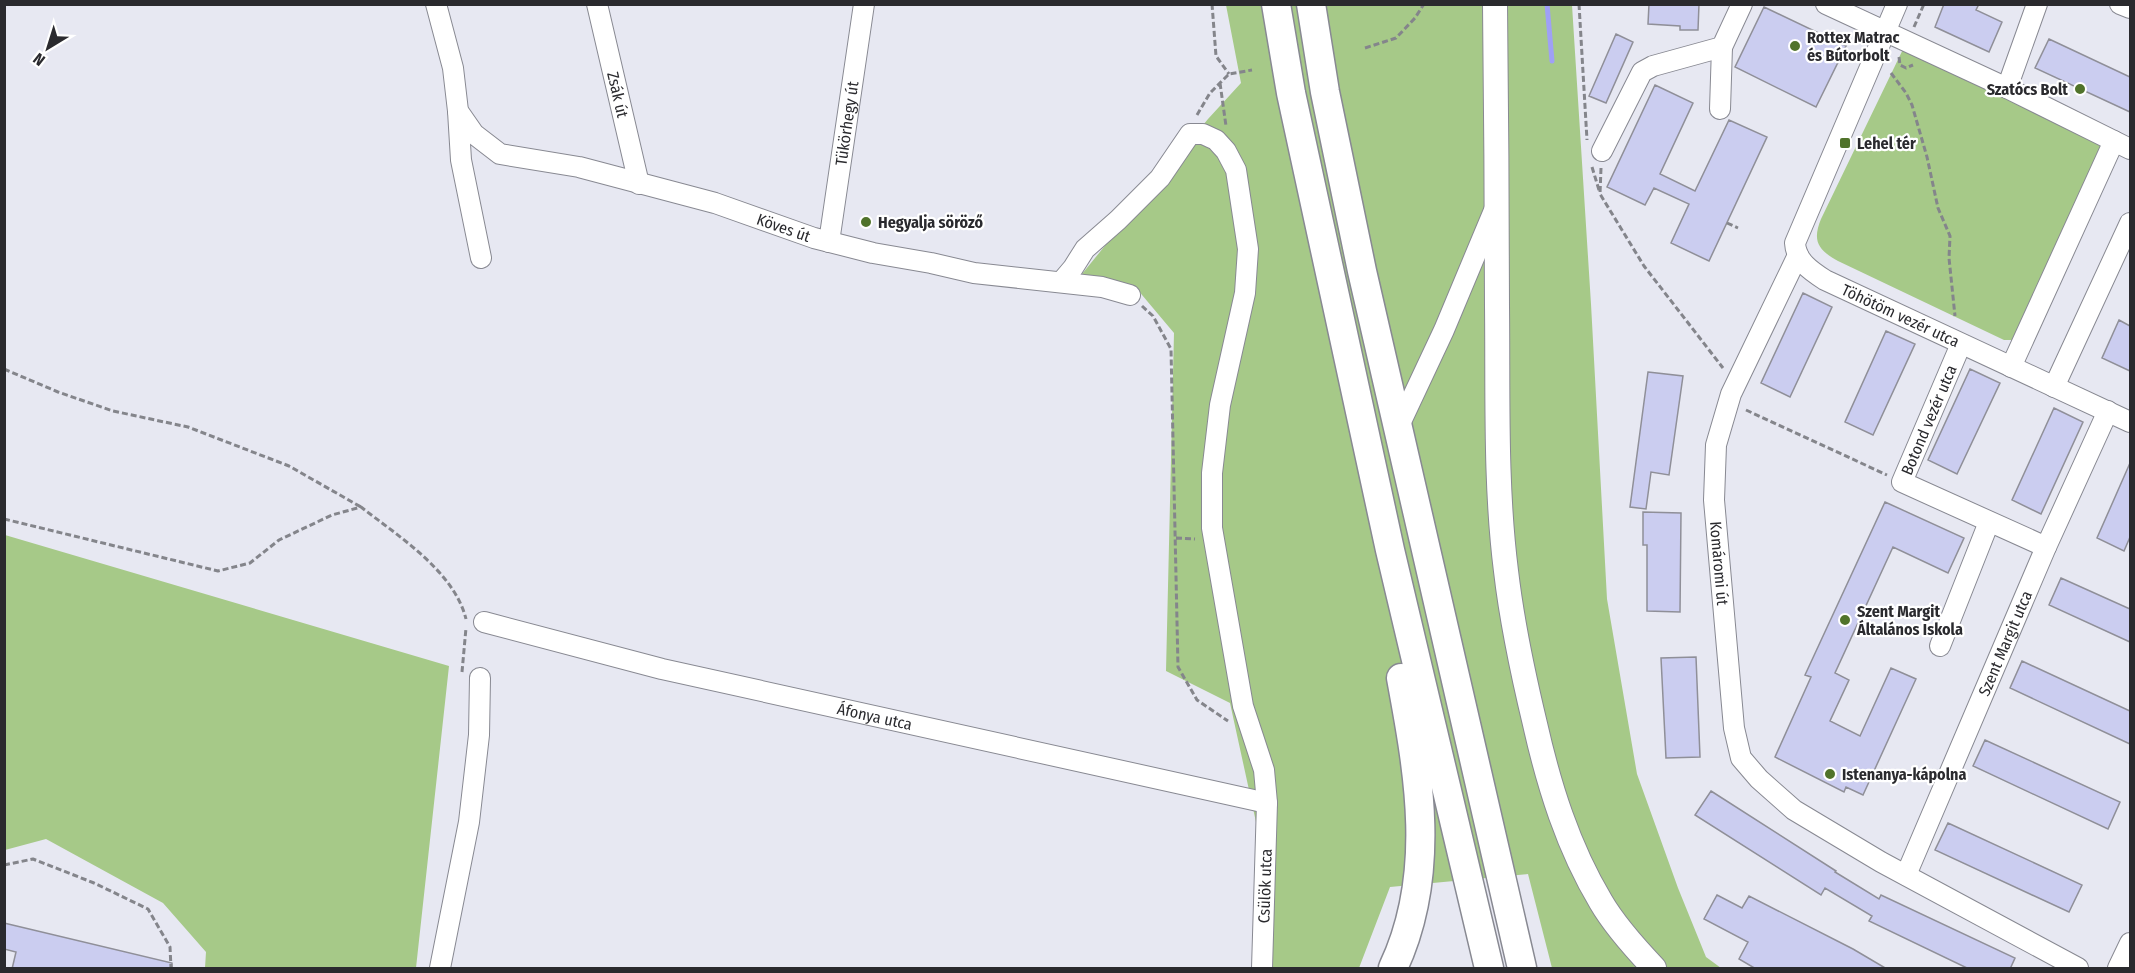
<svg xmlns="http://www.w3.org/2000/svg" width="2135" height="973" viewBox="0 0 2135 973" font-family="'Fira Sans Condensed',sans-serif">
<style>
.green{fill:#a6c988}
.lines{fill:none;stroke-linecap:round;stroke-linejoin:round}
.stream{stroke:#9fa0f6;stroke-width:5}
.building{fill:#cbcdf0;stroke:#8f8f98;stroke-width:1.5}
.minor-casing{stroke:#888992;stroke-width:22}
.major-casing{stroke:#888992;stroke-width:26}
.highway-casing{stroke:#888992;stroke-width:31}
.path{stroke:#84858b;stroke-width:3;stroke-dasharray:6 3;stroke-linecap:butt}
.minor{stroke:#fff;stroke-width:20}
.major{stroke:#fff;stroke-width:24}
.highway{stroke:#fff;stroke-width:28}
.poi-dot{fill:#50732b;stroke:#fff;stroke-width:2}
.labels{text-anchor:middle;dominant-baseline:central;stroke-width:4.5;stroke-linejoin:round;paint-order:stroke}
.poi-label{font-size:16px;font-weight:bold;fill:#2a2a2e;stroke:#fff;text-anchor:start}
.street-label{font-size:16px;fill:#2a2a2e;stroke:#fff}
</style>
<rect width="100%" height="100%" fill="#e7e8f2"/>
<path class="green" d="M 1226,5 L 1572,5 L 1591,304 L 1607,599 L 1637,774 L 1678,888 L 1706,957 L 1721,968 L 1552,968 L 1528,874 L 1390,887 L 1359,968 L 1256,968 L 1256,822 L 1230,703 L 1166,671 L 1174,333 L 1137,289 L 1082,274 L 1208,119 L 1241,83 Z
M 1907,41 L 2114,141 L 2013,340 L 2004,340 L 1838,261 C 1818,250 1812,241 1821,219 Z
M 5,535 L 449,666 L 416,968 L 205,968 L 206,952 L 163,903 L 46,839 L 5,850 Z"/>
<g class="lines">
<path class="stream" d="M 1547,4 L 1552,61"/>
</g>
<path class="building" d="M 1649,4 L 1699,4 L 1698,30 L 1680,30 L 1680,26 L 1648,24 Z
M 1944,4 L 1979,4 L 1976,10 L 2002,22 L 1989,52 L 1935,27 Z
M 1764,7 L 1846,46 L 1816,107 L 1735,67 Z
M 1616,34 L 1633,42 L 1606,103 L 1589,96 Z
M 2049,39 L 2130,77 L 2130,112 L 2035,68 Z
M 1655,85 L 1693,103 L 1660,174 L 1695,191 L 1729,120 L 1767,137 L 1709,261 L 1671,243 L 1689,204 L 1654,188 L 1645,205 L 1607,187 Z
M 1803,293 L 1832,307 L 1790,397 L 1761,383 Z
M 2119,320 L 2130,326 L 2130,371 L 2102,358 Z
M 1886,331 L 1915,344 L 1873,435 L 1845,422 Z
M 1970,369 L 2000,383 L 1957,474 L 1928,460 Z
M 1648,372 L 1683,376 L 1669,475 L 1651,472 L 1646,509 L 1630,507 Z
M 2054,408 L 2083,422 L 2041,514 L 2012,500 Z
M 2130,463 L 2130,537 L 2124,551 L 2097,538 Z
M 1885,502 L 1964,538 L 1948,573 L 1893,547 L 1835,673 L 1849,680 L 1830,721 L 1860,736 L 1891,668 L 1916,679 L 1863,795 L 1846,787 L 1844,792 L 1775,757 L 1811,677 L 1805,675 Z
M 1643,512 L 1681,513 L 1680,612 L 1647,611 L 1647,545 L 1643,545 Z
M 2061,578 L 2130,609 L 2130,642 L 2049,605 Z
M 1696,657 L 1700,757 L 1666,758 L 1661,658 Z
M 2022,661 L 2130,711 L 2130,744 L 2010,688 Z
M 1985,740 L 2120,802 L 2108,829 L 1973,766 Z
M 1711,791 L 1836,871 L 1835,872 L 1879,899 L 1881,895 L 2015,958 L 2010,969 L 1969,969 L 1869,921 L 1872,916 L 1825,888 L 1821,895 L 1695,815 Z
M 1948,823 L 2082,885 L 2069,912 L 1935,850 Z
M 1717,895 L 1742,908 L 1749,896 L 1853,949 L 1887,969 L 1756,969 L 1739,959 L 1748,942 L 1704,919 Z
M 4,923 L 172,963 L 172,969 L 12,969 L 16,952 L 4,949 Z"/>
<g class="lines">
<g class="minor-casing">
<g id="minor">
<path id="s1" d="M 436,4 L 453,68 L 458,111 L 474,134 L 500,154 L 579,167 L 715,203 L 814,238 L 873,253 L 931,263 L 974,273 L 1102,287 L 1130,295"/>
<path id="s2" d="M 597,4 L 639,184"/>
<path d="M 1826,4 L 2007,88 L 2130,149"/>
<path id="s3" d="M 1897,4 L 1795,243 C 1796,261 1811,271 1825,280 L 2130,422"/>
<path d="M 2120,4 L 2130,8"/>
<path d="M 2007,88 L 2037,4"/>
<path d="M 1720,109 L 1722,47"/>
<path d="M 458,111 L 461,160 L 481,258"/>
<path d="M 1602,151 L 1642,72 L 1653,66 L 1722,47 L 1742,4"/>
<path id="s4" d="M 829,242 L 864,4"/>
<path id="s5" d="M 1798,255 L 1731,394 L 1716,445 L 1714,500 L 1734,728 L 1741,758 L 1759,779 L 1794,810 L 1881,862 L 2078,968"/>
<path d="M 1062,281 L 1073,268 L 1085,249 L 1118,220 L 1160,178 L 1190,134 L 1203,134 L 1216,140 L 1226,151 L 1236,170 L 1248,249 L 1245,293 L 1220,405 L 1212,473 L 1212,528 L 1243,706 L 1264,770 L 1267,803 L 1262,968"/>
<path d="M 1961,344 L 1902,482 L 2046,547"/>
<path d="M 2011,367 L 2114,141"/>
<path d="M 2054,387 L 2130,223"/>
<path d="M 1398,428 L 1444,330 L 1495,208"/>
<path id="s6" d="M 484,622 L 662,669 L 1267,803"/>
<path d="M 1940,646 L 1989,522"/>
<path id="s7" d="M 1906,875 L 2046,547 L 2108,411"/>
<path d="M 440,968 L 469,822 L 479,735 L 480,678"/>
<path d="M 2118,968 L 2130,943"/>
</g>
</g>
<g class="major-casing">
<path id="major" d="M 1495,4 C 1496,105 1497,205 1497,306 C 1498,394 1495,484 1506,571 C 1512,623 1523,674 1535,724 C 1549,786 1568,847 1601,902 C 1615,926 1635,948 1654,968"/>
</g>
<g class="highway-casing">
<path id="highway" d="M 1276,4 L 1291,93 L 1390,550 L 1489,968
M 1311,4 L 1325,92 L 1362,271 L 1522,968
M 1393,968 C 1437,875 1419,775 1401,678"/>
</g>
<path class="path" d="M 1212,4 L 1216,56 L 1229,74
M 1579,4 L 1587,140
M 1914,27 L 1924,4
M 1365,48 L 1396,38 L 1415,18 L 1424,4
M 1842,53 L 1854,59
M 1899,57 L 1900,65 L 1906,68 L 1913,65
M 1891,73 L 1906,93 L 1912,105 L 1927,157 L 1938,208 L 1950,236 L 1949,258 L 1955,316
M 1220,83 L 1226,126
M 1197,115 L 1210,93 L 1229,74 L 1252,70
M 1592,167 L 1599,190
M 1601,168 L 1600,194 L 1644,266 L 1723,368
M 1727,223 L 1738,228
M 1142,306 L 1153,316 L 1171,349 L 1178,667 L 1197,700 L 1228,721
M 4,369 L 58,392 L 113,411 L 188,427 L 289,466 L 361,507
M 1746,410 L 1887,475
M 4,519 L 218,571 L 250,563 L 279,540 L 332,515 L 361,507 C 398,536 454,571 466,619
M 1176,538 L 1195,539
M 462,672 L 466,628
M 4,865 L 33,859 L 94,883 L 148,909 L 170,947 L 171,968"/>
<use href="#minor" class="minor"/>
<use href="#major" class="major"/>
<use href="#highway" class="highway"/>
</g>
<g class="poi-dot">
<circle cx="1795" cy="46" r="6"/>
<circle cx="2080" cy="89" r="6"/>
<rect x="1839" y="137" width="12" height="12" rx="3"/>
<circle cx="866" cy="222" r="6"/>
<circle cx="1845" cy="620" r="6"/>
<circle cx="1830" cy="774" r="6"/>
</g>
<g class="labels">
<g class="poi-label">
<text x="1807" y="37">Rottex Matrac<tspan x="1807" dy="18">és Bútorbolt</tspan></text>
<text x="2068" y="89" text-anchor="end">Szatócs Bolt</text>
<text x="1857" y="143">Lehel tér</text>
<text x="878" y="222">Hegyalja söröző</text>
<text x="1857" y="611">Szent Margit<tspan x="1857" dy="18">Általános Iskola</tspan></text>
<text x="1842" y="774">Istenanya-kápolna</text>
</g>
<g class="street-label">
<text stroke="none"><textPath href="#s2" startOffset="93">Zsák út</textPath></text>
<text stroke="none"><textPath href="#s4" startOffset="120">Tükörhegy út</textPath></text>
<text stroke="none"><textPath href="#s1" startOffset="464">Köves út</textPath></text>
<text stroke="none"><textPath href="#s3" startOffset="393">Töhötöm vezér utca</textPath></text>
<text transform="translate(1929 420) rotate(-67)">Botond vezér utca</text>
<text stroke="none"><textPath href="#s5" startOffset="326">Komáromi út</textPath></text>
<text stroke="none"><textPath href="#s7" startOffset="252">Szent Margit utca</textPath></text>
<text stroke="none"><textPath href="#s6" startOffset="402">Áfonya utca</textPath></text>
<text transform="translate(1265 886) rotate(-88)">Csülök utca</text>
</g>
</g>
<rect width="2135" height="973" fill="none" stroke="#2a2a2e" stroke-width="12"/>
<g transform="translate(48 48) rotate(218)" stroke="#ffffff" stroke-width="4.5" paint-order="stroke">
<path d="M0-4.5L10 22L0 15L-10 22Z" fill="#2a2a2e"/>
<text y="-9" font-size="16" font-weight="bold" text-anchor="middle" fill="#2a2a2e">N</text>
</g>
</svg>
